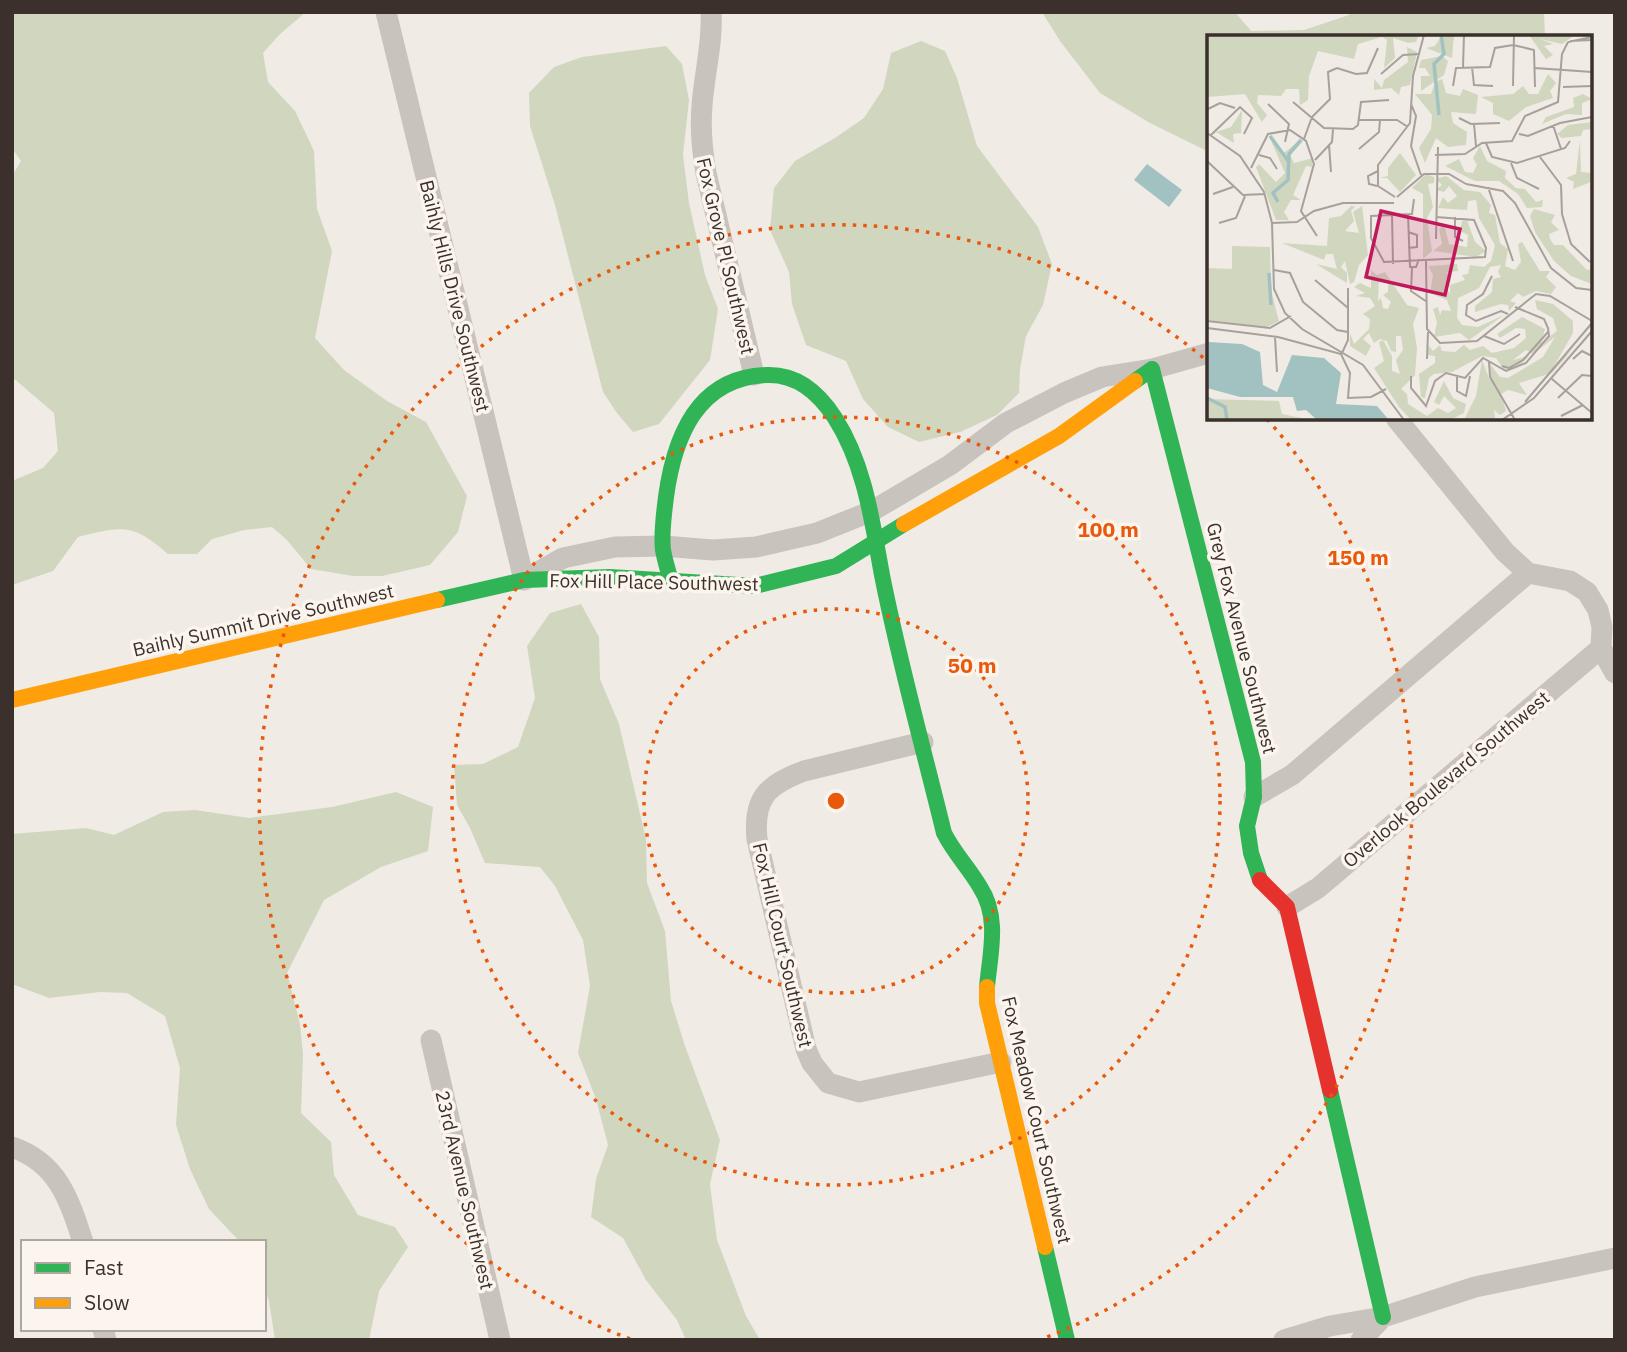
<svg xmlns="http://www.w3.org/2000/svg" width="1627" height="1352" viewBox="0 0 1627 1352" font-family="'IBM Plex Sans',sans-serif">
<style>
.green{fill:#d1d6bf}
.water{fill:#a1c2c1}
.lines{fill:none;stroke-linecap:round;stroke-linejoin:round}
.street{stroke:#c9c3be;stroke-width:21}
.fast{stroke:#30b455;stroke-width:16}
.slow{stroke:#ff9f0a;stroke-width:16}
.jam{stroke:#e5322d;stroke-width:16}
.ring{fill:none;stroke:#e8590c;stroke-width:3.5;stroke-dasharray:3.5 7}
.labels{text-anchor:middle;dominant-baseline:central;stroke-width:7;stroke-linejoin:round;paint-order:stroke}
.street-label{font-size:19px;fill:#3b302b;stroke:#fbf5ee}
.inset-river{fill:none;stroke:#a1c2c1;stroke-width:3.5}
.inset-road{fill:none;stroke:#a8a09b;stroke-width:2}
.view{fill:#c2185b;fill-opacity:0.15;stroke:#c2185b;stroke-width:3.5}
.inset-edge{fill:none;stroke:#3b302b;stroke-width:3.5}
.centre{fill:#e8590c;stroke:#fbf5ee;stroke-width:3.5}
.ring-label{font-size:21px;text-anchor:middle;font-weight:bold;fill:#e8590c;stroke:#fbf5ee;stroke-width:7;stroke-linejoin:round;paint-order:stroke}
</style>
<rect width="100%" height="100%" fill="#f0ebe5"/>
<path class="green" d="M 12,12 L 306,12 L 280,34 L 263,53 L 268,82 L 295,111 L 314,151 L 317,209 L 332,251 L 315,338 L 344,370 L 387,401 L 426,422 L 467,496 L 458,532 L 430,565 L 382,576 L 353,576 L 311,569 L 287,540 L 272,527 L 244,530 L 212,539 L 197,554 L 168,554 C 133,523 122,526 78,537 L 53,571 L 12,585 L 12,481 L 43,468 L 58,451 L 54,413 L 12,377 L 12,176 L 21,161 L 12,148 Z
M 1042,12 L 1235,12 L 1251,31 L 1304,30 L 1349,15 L 1350,12 L 1544,12 L 1545,37 L 1209,37 L 1209,152 L 1150,123 L 1100,93 L 1060,41 Z
M 921,41 L 945,51 L 957,78 L 977,146 L 1038,227 L 1052,264 L 1043,305 L 1026,336 L 1020,369 L 1019,393 L 997,415 L 960,432 L 919,442 L 888,427 L 863,399 L 846,361 L 806,345 L 792,304 L 789,272 L 770,230 L 774,188 L 795,161 L 835,138 L 864,118 L 883,89 L 891,53 Z
M 666,46 L 682,64 L 689,100 L 683,155 L 689,203 L 705,275 L 718,309 L 710,360 L 659,424 L 633,432 L 617,413 L 603,392 L 555,205 L 530,126 L 529,93 L 554,67 L 582,57 Z
M 581,604 L 599,637 L 600,679 L 619,724 L 646,839 L 647,883 L 665,931 L 671,1001 L 685,1046 L 720,1140 L 710,1184 L 717,1240 L 746,1316 L 760,1340 L 686,1340 L 677,1320 L 646,1280 L 623,1238 L 591,1217 L 596,1179 L 608,1145 L 596,1099 L 578,1053 L 590,986 L 583,940 L 555,886 L 540,867 L 485,863 L 470,828 L 457,805 L 454,765 L 483,764 L 518,747 L 535,698 L 527,646 L 550,613 Z
M 396,792 L 433,807 L 428,851 L 381,867 L 324,900 L 287,973 L 300,1024 L 303,1055 L 301,1113 L 331,1142 L 334,1175 L 358,1215 L 395,1227 L 408,1247 L 379,1291 L 369,1340 L 275,1340 L 269,1301 L 264,1288 L 264,1242 L 240,1242 L 209,1209 L 190,1169 L 176,1125 L 180,1068 L 165,1016 L 127,993 L 100,992 L 49,998 L 12,984 L 12,834 L 86,828 L 114,835 L 163,812 L 195,810 L 249,818 L 332,807 Z"/>
<path class="water" d="M 1147,164 L 1182,190 L 1169,207 L 1134,180 Z"/>
<g class="lines">
<path class="street" d="M 386,12 L 524,580 L 563,558 L 615,547 L 663,546 L 713,550 L 756,547 L 817,533 L 872,511 L 950,465 L 1006,423 L 1064,393 L 1102,377 L 1152,369 L 1209,353
M 711,12 C 713,44 704,74 702,106 C 700,129 702,150 706,173 L 754,375
M 1396,418 L 1505,552 L 1528,573 L 1570,581 L 1587,592 L 1598,610 L 1602,627 L 1601,648 L 1615,673
M 923,742 L 804,771 C 767,785 753,798 757,839 L 806,1049 L 812,1063 L 828,1083 L 859,1092 L 1001,1062
M 1254,797 L 1292,775 L 1528,573
M 1287,907 L 1318,888 L 1601,648
M 431,1040 L 500,1340
M 12,1147 C 58,1163 69,1199 83,1242
M 103,1329 L 106,1340
M 1284,1340 L 1330,1326 L 1383,1317 L 1475,1287 L 1615,1258
M 1361,1340 L 1383,1317"/>
<path class="fast" d="M 1135,381 L 1152,369 L 1253,762 L 1254,797 L 1247,826 L 1251,853 L 1260,880
M 671,581 C 668,571 665,561 663,550 C 661,533 664,514 666,497 C 674,438 697,377 767,375 C 798,374 819,393 835,418 C 865,465 872,521 882,575 C 899,661 923,747 944,833 C 954,853 969,868 980,887 C 1000,917 990,954 987,987
M 437,600 L 524,580 L 610,577 L 755,586 L 836,566 L 904,524
M 1330,1090 L 1383,1317
M 1045,1247 L 1067,1340"/>
<path class="slow" d="M 904,524 L 1059,436 L 1135,381
M 12,700 L 437,600
M 987,987 L 987,1003 L 1045,1247"/>
<path class="jam" d="M 1260,880 L 1287,907 L 1330,1090"/>
</g>
<g class="ring">
<circle cx="836" cy="801" r="192"/>
<circle cx="836" cy="801" r="384"/>
<path d="M630 1339A576 576 0 1 1 1206 360M1267 419A576 576 0 0 1 1042 1339"/>
</g>
<g class="labels">
<g class="street-label">
<text transform="translate(726 256) rotate(77)">Fox Grove Pl Southwest</text>
<text transform="translate(455 296) rotate(76)">Baihly Hills Drive Southwest</text>
<text transform="translate(654 582) rotate(1)">Fox Hill Place Southwest</text>
<text transform="translate(263 620) rotate(-13)">Baihly Summit Drive Southwest</text>
<text transform="translate(1242 638) rotate(76)">Grey Fox Avenue Southwest</text>
<text transform="translate(1446 779) rotate(-40)">Overlook Boulevard Southwest</text>
<text transform="translate(783 945) rotate(77)">Fox Hill Court Southwest</text>
<text transform="translate(1037 1120) rotate(77)">Fox Meadow Court Southwest</text>
<text transform="translate(465 1190) rotate(77)">23rd Avenue Southwest</text>
</g>
</g>
<g transform="translate(1207 35)">
<rect width="385" height="385" fill="#f0ebe5"/>
<path d="M 0,0 L 210,0 L 211,2 L 209,7 L 201,8 L 186,3 L 188,23 L 177,33 L 180,5 L 175,2 L 151,9 L 147,24 L 111,16 L 102,41 L 101,65 L 93,70 L 92,54 L 79,54 L 74,61 L 51,60 L 50,68 L 60,80 L 55,87 L 38,59 L 0,62 ZM 247,0 L 245,23 L 219,13 L 228,11 L 233,3 ZM 322,0 L 357,1 L 368,0 L 355,9 L 333,4 L 346,9 L 337,11 L 346,20 L 339,24 ZM 200,12 L 210,17 L 203,50 L 194,52 L 192,60 L 184,53 L 167,55 L 167,44 L 175,53 L 177,45 L 201,27 ZM 235,21 L 241,26 L 237,40 L 214,56 L 214,41 L 223,41 L 218,33 L 212,33 L 214,25 ZM 341,39 L 349,48 L 343,56 L 346,63 L 319,72 L 302,86 L 286,79 L 286,68 L 274,62 L 306,59 L 316,51 L 322,59 L 331,59 ZM 235,44 L 239,58 L 253,61 L 256,54 L 271,60 L 269,79 L 244,77 L 246,88 L 260,97 L 259,110 L 241,112 L 229,103 L 218,128 L 212,113 L 224,94 L 225,80 L 208,59 L 224,59 L 228,47 ZM 376,59 L 385,64 L 375,68 L 375,80 L 359,79 L 335,89 L 339,82 L 367,72 L 366,63 ZM 35,75 L 34,98 L 26,99 L 27,108 L 9,97 L 24,92 ZM 385,87 L 385,94 L 376,95 L 374,101 L 355,103 L 350,99 L 361,90 ZM 62,101 L 77,118 L 94,104 L 96,106 L 83,120 L 87,128 L 106,123 L 105,132 L 99,131 L 86,160 L 94,165 L 84,165 L 77,177 L 82,185 L 69,185 L 49,132 L 52,129 L 69,147 L 78,138 ZM 373,105 L 374,137 L 385,138 L 384,147 L 366,154 L 367,147 L 359,143 L 369,139 ZM 273,111 L 280,126 L 299,136 L 298,143 L 309,153 L 318,154 L 329,167 L 336,165 L 335,172 L 320,173 L 311,159 L 292,146 L 268,146 L 238,131 L 252,124 L 258,137 L 266,138 L 270,130 L 266,123 ZM 193,118 L 209,140 L 193,157 L 180,143 L 173,143 L 181,141 L 181,133 ZM 219,139 L 227,142 L 227,148 L 221,149 L 226,172 L 220,183 L 225,216 L 216,224 L 216,159 L 205,153 ZM 239,141 L 257,155 L 273,157 L 284,170 L 282,178 L 288,180 L 293,208 L 301,214 L 298,231 L 308,235 L 314,227 L 311,209 L 315,207 L 333,236 L 343,236 L 339,242 L 349,252 L 344,259 L 329,256 L 316,262 L 311,258 L 303,266 L 309,268 L 302,276 L 301,270 L 294,269 L 268,277 L 268,271 L 285,257 L 286,244 L 294,242 L 291,237 L 294,230 L 283,232 L 272,253 L 251,263 L 250,283 L 255,290 L 271,292 L 297,280 L 262,305 L 253,298 L 227,302 L 230,287 L 226,274 L 231,272 L 233,280 L 235,275 L 244,276 L 240,265 L 223,258 L 226,240 L 221,231 L 250,229 L 251,236 L 240,237 L 244,245 L 239,252 L 243,259 L 243,250 L 258,245 L 255,240 L 261,239 L 263,230 L 277,232 L 284,226 L 288,210 L 272,183 L 269,165 L 261,166 L 260,175 L 231,173 L 236,162 L 241,168 L 250,161 L 242,151 L 237,157 L 229,155 L 235,150 L 229,144 ZM 144,171 L 148,171 L 144,176 L 147,186 L 138,196 L 152,198 L 146,177 L 155,171 L 161,220 L 152,230 L 147,247 L 143,249 L 138,226 L 134,232 L 140,238 L 140,248 L 109,229 L 130,234 L 126,219 L 119,219 L 117,225 L 75,208 L 120,211 L 122,183 L 134,181 ZM 327,174 L 348,180 L 344,187 L 352,195 L 342,199 L 343,204 L 347,210 L 356,210 L 380,235 L 385,234 L 385,249 L 364,241 L 347,226 L 328,197 L 323,181 ZM 260,185 L 268,207 L 279,216 L 269,222 L 226,216 L 235,209 L 232,194 L 237,189 L 242,209 L 260,212 L 261,200 L 253,196 L 255,186 ZM 25,211 L 63,212 L 64,256 L 72,286 L 60,292 L 0,285 L 0,233 L 25,234 ZM 164,235 L 170,240 L 178,237 L 200,270 L 212,273 L 206,289 L 210,313 L 208,340 L 194,354 L 200,359 L 201,369 L 220,381 L 231,373 L 241,378 L 249,373 L 237,361 L 232,370 L 227,367 L 237,346 L 246,363 L 259,369 L 257,378 L 243,385 L 204,385 L 192,372 L 167,333 L 177,326 L 172,307 L 176,305 L 185,321 L 185,336 L 193,339 L 189,325 L 196,315 L 194,301 L 189,301 L 189,317 L 184,316 L 180,306 L 173,304 L 167,308 L 162,298 L 156,304 L 164,311 L 159,321 L 143,311 L 143,298 L 147,309 L 162,294 L 163,284 L 156,279 L 168,271 L 163,263 L 149,261 L 158,258 L 147,252 L 153,248 L 164,253 ZM 172,244 L 181,249 L 181,257 L 176,260 L 184,267 L 181,274 L 176,273 L 174,263 L 171,266 ZM 328,265 L 346,269 L 366,286 L 366,298 L 346,333 L 366,314 L 345,338 L 312,348 L 320,360 L 301,355 L 294,359 L 299,376 L 293,380 L 287,375 L 288,384 L 257,385 L 269,361 L 275,325 L 283,346 L 283,329 L 293,342 L 301,343 L 336,322 L 348,302 L 326,319 L 319,315 L 306,325 L 322,321 L 312,331 L 297,335 L 289,323 L 275,321 L 245,337 L 227,339 L 222,343 L 218,363 L 214,362 L 212,339 L 228,328 L 228,321 L 220,320 L 221,310 L 226,316 L 233,310 L 235,316 L 248,317 L 257,310 L 263,315 L 276,311 L 285,318 L 307,313 L 319,303 L 318,294 L 309,293 L 293,303 L 290,299 L 315,282 L 338,294 L 334,308 L 350,296 L 346,283 L 330,274 ZM 0,364 L 72,366 L 75,379 L 103,385 L 0,385 Z" fill="#d1d6bf" fill-rule="evenodd"/>
<path d="M 1,307 L 35,309 L 53,317 L 56,350 L 70,357 L 85,320 L 117,323 L 134,338 L 129,369 L 170,371 L 182,385 L 110,385 L 99,375 L 90,376 L 86,362 L 33,362 L 0,353 Z" fill="#a1c2c1"/>
<path class="inset-river" d="M 232,80 L 227,29 L 237,19 L 234,0M 63,101 L 82,127M 71,167 L 66,158 L 81,145 L 82,119 L 94,105M 62,238 L 64,270M 0,363 L 18,372 L 20,385"/>
<path class="inset-road" d="M 363,6 L 385,5M 361,7 L 385,2M 256,32 L 257,0M 265,32 L 267,50 L 286,51M 328,33 L 385,37M 174,39 L 196,20 L 213,19M 246,51 L 249,33 L 283,32 L 288,13 L 306,10 L 327,15 L 328,52M 306,51 L 307,0M 356,52 L 385,51M 86,67 L 117,93 L 146,94 L 151,90 L 154,67 L 182,65M 61,69 L 82,89 L 78,107M 204,69 L 209,81 L 204,111 L 214,140M 1,74 L 13,68 L 28,73M 252,83 L 264,89 L 293,88M 152,85 L 190,85 L 201,92M 267,89 L 269,111M 346,90 L 354,114M 0,98 L 33,121 L 57,157 L 65,188 L 67,254 L 78,278 L 95,294 L 156,330 L 197,385M 312,99 L 321,101 L 353,88 L 385,82M 4,100 L 33,72 L 45,83 L 37,99M 385,101 L 385,134M 97,104 L 105,82 L 123,64 L 121,37 L 130,33 L 149,39 L 160,38 L 171,13M 279,108 L 285,122 L 310,128 L 358,113 L 363,106M 122,110 L 124,137M 152,114 L 172,97 L 173,85M 52,120 L 63,123 L 70,134M 228,120 L 258,119 L 275,108 L 305,106 L 318,81 L 351,67 L 355,19 L 361,7M 333,122 L 354,150 L 355,179 L 364,209 L 383,227M 108,125 L 125,107 L 126,94M 0,126 L 36,160 L 58,159M 304,128 L 310,143 L 332,154M 44,133 L 61,99 L 83,95 L 99,106 L 107,129 L 94,176 L 110,201M 385,138 L 385,185M 259,149 L 296,156 L 308,168 L 344,233 L 369,253 L 385,255M 170,151 L 162,149 L 161,141 L 171,136M 281,152 L 306,226M 6,159 L 26,152M 188,162 L 171,151 L 171,130 L 203,88 L 206,41 L 217,0M 190,162 L 217,139 L 242,139 L 259,149M 207,164 L 205,179 L 164,181 L 164,203 L 177,227 L 278,222 L 279,213 L 267,185 L 229,182M 185,180 L 186,229M 201,180 L 203,232 L 209,232 L 212,224M 248,182 L 248,202 L 256,206M 12,188 L 29,183 L 38,161M 65,188 L 90,187 L 107,176 L 136,168 L 187,168M 201,197 L 210,200 L 210,212 L 201,213M 229,204 L 231,112M 219,226 L 220,294 L 233,308 L 270,306 L 329,259 L 343,261 L 385,286M 205,233 L 204,256 L 220,267M 67,235 L 83,238 L 96,267 L 130,295 L 141,297M 285,241 L 276,259 L 260,270 L 259,280 L 269,286 L 294,276 L 301,279M 108,245 L 141,273M 0,286 L 63,293 L 84,281M 0,293 L 71,302 L 134,319 L 143,338 L 141,363 L 164,362 L 179,354M 277,301 L 297,309 L 313,299M 68,302 L 70,337M 135,318 L 141,305 L 141,253M 220,324 L 221,297M 366,324 L 375,316 L 385,321M 282,327 L 283,342 L 308,385M 295,331 L 302,333 L 316,325 L 341,297M 204,341 L 204,353 L 219,371 L 228,346 L 239,338 L 258,343 L 276,323 L 299,336 L 319,328 L 342,301 L 341,293 L 337,284 L 308,272M 250,342 L 250,356 L 259,361 L 263,341M 345,344 L 385,378M 351,363 L 375,340 L 385,341M 318,367 L 385,288M 354,381 L 376,370M 295,385 L 327,363 L 385,296"/>
<path class="view" d="M 174,176 L 253,194 L 238,260 L 159,242 Z"/>
<rect width="385" height="385" class="inset-edge"/>
</g>
<circle cx="836" cy="801" r="10" class="centre"/>
<g class="ring-label">
<text x="1108" y="537">100 m</text>
<text x="1358" y="565">150 m</text>
<text x="972" y="673">50 m</text>
</g>
<rect width="1627" height="1352" fill="none" stroke="#3b302b" stroke-width="28"/>
<rect x="21" y="1240" width="245" height="91" fill="#fbf5ee" stroke="#aea6a0" stroke-width="2"/>
<rect x="35" y="1263" width="35" height="10" fill="#30b455" stroke="#aea6a0" stroke-width="2"/>
<text x="84" y="1275" font-size="21" fill="#3b302b">Fast</text>
<rect x="35" y="1298" width="35" height="10" fill="#ff9f0a" stroke="#aea6a0" stroke-width="2"/>
<text x="84" y="1310" font-size="21" fill="#3b302b">Slow</text>
</svg>
